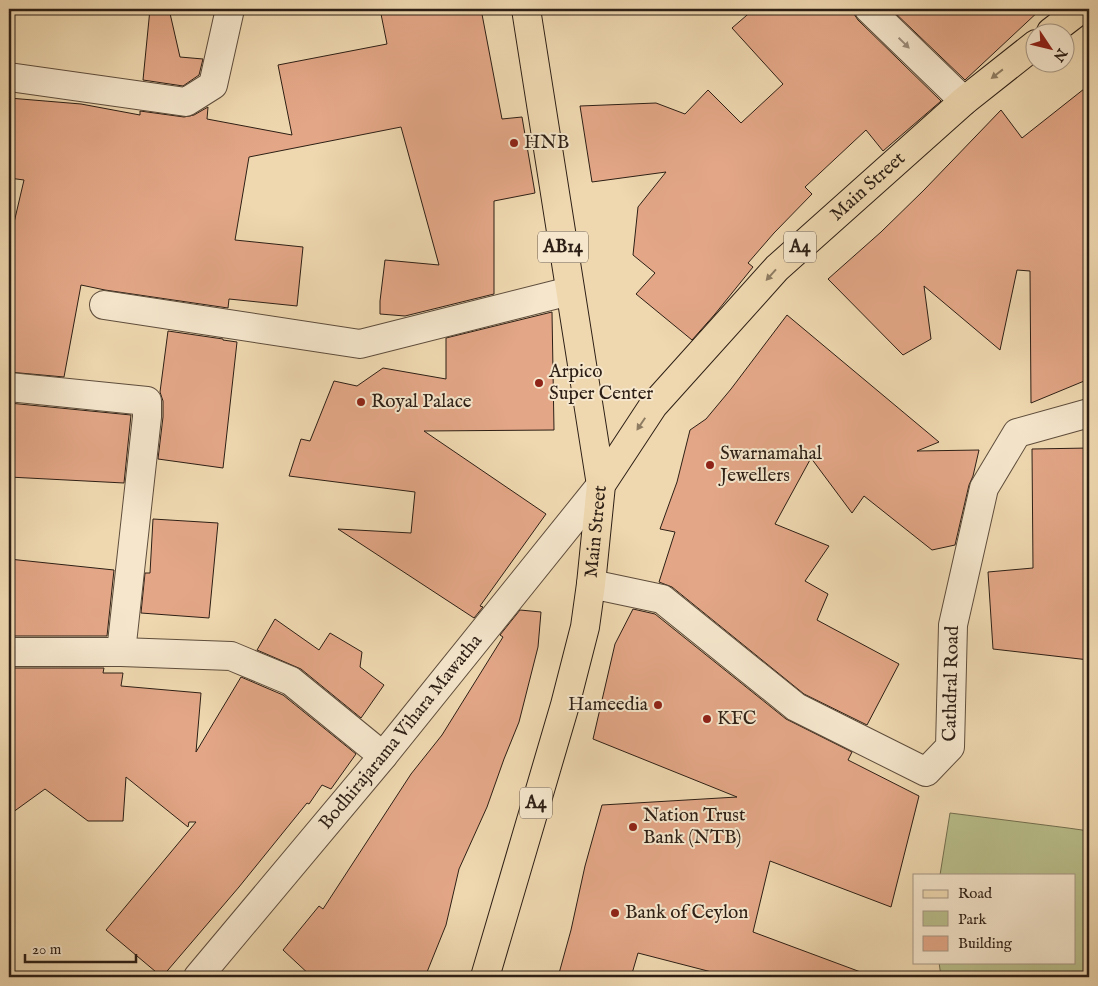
<svg xmlns="http://www.w3.org/2000/svg" width="1098" height="986" viewBox="0 0 1098 986" font-family="'IM FELL English',serif">
<style>
.green{fill:#b9bf8c;stroke:#736f50}
.building{fill:#e3a787;stroke:#2d1f15}
.lines{fill:none;stroke-linecap:round;stroke-linejoin:round}
.minor-casing{stroke:#5e4d3c;stroke-width:30}
.major-casing{stroke:#2d1f15;stroke-width:30}
.highway-casing{stroke:#2d1f15;stroke-width:30}
.minor{stroke:#f5e6cc;stroke-width:28}
.major{stroke:#efd8b0;stroke-width:28}
.highway{stroke:#efd8b0;stroke-width:28}
.oneway{fill:#9b8c7a}
.oneway2{fill:#8e7c62}
.poi-dot{fill:#8f2418;stroke:#f5e6cc;stroke-width:2}
.labels{text-anchor:middle;dominant-baseline:central;stroke-width:4;stroke-linejoin:round;paint-order:stroke}
.shield{fill:#f5e6cc;stroke:#695b4c;stroke-width:1}
.shield-label{font-size:18px;font-weight:bold;fill:#2d1f15}
.poi-label{font-size:19px;fill:#2d1f15;stroke:#f5e6cc;text-anchor:start}
.street-label{font-size:19px;fill:#2d1f15;stroke:#f5e6cc}
</style>
<rect width="100%" height="100%" fill="#efd8b0"/>
<filter id="stains"><feTurbulence type="fractalNoise" baseFrequency=".004" numOctaves="4"/><feColorMatrix values="0 0 0 0 .2 0 0 0 0 .09 0 0 0 0 .02 0 0 0 .5 -.17"/></filter>
<radialGradient id="worn" r=".72"><stop offset=".6" stop-color="#630" stop-opacity="0"/><stop offset="1" stop-color="#630" stop-opacity=".3"/></radialGradient>
<path class="green" d="M 950,813 L 1068,828 L 1089,831 L 1089,977 L 941,977 L 939,962 L 1074,962 L 1074,875 L 940,875 Z"/>
<path class="building" d="M 150,9 L 169,9 L 180,57 L 203,59 L 199,75 L 183,86 L 143,80 Z
M 380,9 L 481,9 L 502,119 L 522,117 L 535,193 L 494,201 L 494,294 L 405,316 L 380,314 L 380,301 L 385,260 L 439,265 L 401,127 L 249,157 L 235,240 L 303,247 L 297,306 L 229,299 L 228,308 L 105,290 L 81,285 L 64,377 L 9,372 L 9,244 L 24,180 L 9,178 L 9,98 L 81,104 L 140,115 L 140,111 L 184,117 L 194,115 L 208,107 L 207,119 L 292,135 L 278,65 L 387,44 Z
M 754,9 L 854,9 L 854,14 L 858,20 L 941,101 L 883,151 L 866,130 L 805,187 L 812,194 L 774,233 L 748,263 L 753,267 L 715,314 L 692,340 L 636,294 L 655,273 L 633,255 L 638,207 L 666,172 L 592,182 L 580,106 L 656,103 L 685,114 L 708,90 L 741,123 L 783,84 L 732,28 Z
M 891,9 L 1041,9 L 965,80 Z
M 1089,85 L 1089,379 L 1031,403 L 1030,271 L 1017,270 L 1000,350 L 924,286 L 931,339 L 903,355 L 828,279 L 881,232 L 924,190 L 1001,110 L 1022,138 Z
M 552,312 L 554,430 L 424,431 L 546,514 L 480,606 L 483,607 L 474,618 L 338,529 L 411,533 L 415,492 L 289,476 L 301,439 L 310,441 L 334,381 L 357,386 L 383,368 L 446,379 L 446,338 Z
M 787,315 L 939,442 L 917,451 L 979,450 L 973,476 L 969,485 L 955,545 L 932,550 L 864,496 L 852,513 L 811,458 L 775,524 L 829,546 L 805,581 L 828,594 L 817,620 L 899,664 L 867,725 L 804,694 L 672,587 L 659,582 L 675,532 L 660,529 L 677,482 L 690,430 L 706,419 L 731,389 Z
M 168,331 L 223,339 L 223,340 L 237,342 L 223,468 L 158,459 L 163,417 L 163,401 L 160,392 Z
M 9,403 L 131,415 L 124,483 L 9,477 Z
M 1089,448 L 1089,660 L 993,649 L 988,572 L 1033,568 L 1032,449 Z
M 153,519 L 218,523 L 209,618 L 141,613 L 145,573 L 150,573 Z
M 9,559 L 114,570 L 107,636 L 9,636 Z
M 633,609 L 655,614 L 786,719 L 852,752 L 848,760 L 919,796 L 891,907 L 770,861 L 753,932 L 866,974 L 865,977 L 731,977 L 638,953 L 631,977 L 558,977 L 571,930 L 585,866 L 602,805 L 737,797 L 593,739 L 615,644 Z
M 520,610 L 541,612 L 538,647 L 519,722 L 504,759 L 487,807 L 459,869 L 446,925 L 425,977 L 312,977 L 283,950 L 319,906 L 323,909 L 411,774 L 442,735 L 503,637 L 500,635 Z
M 275,619 L 319,650 L 330,633 L 362,652 L 360,667 L 384,685 L 361,718 L 301,669 L 257,650 Z
M 9,668 L 104,668 L 103,673 L 123,673 L 121,686 L 201,693 L 196,752 L 241,677 L 283,695 L 356,754 L 331,789 L 322,785 L 309,804 L 307,803 L 239,887 L 162,977 L 106,930 L 196,822 L 189,822 L 188,827 L 126,777 L 123,821 L 88,821 L 45,789 L 9,815 Z"/>
<g class="lines">
<g class="minor-casing">
<g id="minor">
<path d="M 869,9 L 964,101"/>
<path d="M 9,77 L 186,102 L 213,85 L 230,9"/>
<path d="M 104,305 L 360,344 L 570,291"/>
<path d="M 9,387 L 147,401 L 147,417 L 121,652"/>
<path id="s1" d="M 591,584 L 662,599 L 796,707 L 926,772 L 950,747 L 953,625 L 984,488 L 1017,433 L 1089,413"/>
<path d="M 9,652 L 121,652 L 231,656 L 291,681 L 383,756"/>
<path id="s2" d="M 198,977 L 383,756 L 601,485"/>
</g>
</g>
<g class="major-casing">
<path id="major" d="M 526,9 L 601,485"/>
</g>
<g class="highway-casing">
<g id="highway">
<path d="M 1051,32 L 1081,9"/>
<path id="s3" d="M 485,977 L 565,705 L 585,627 L 591,584 L 601,485 L 653,406 L 777,268 L 964,101 L 1036,44"/>
</g>
</g>
<use href="#minor" class="minor"/>
<use href="#major" class="major"/>
<use href="#highway" class="highway"/>
</g>
<defs><path id="oneway-solid" d="M-6-.8H1V-3.2L6.5 0L1 3.2V.8H-6Z" transform="scale(1.25)"/></defs>
<use class="oneway" href="#oneway-solid" transform="translate(904 43) rotate(44)"/>
<g class="oneway2">
<use href="#oneway-solid" transform="translate(997 74) rotate(142)"/>
<use href="#oneway-solid" transform="translate(771 275) rotate(132)"/>
<use href="#oneway-solid" transform="translate(641 424) rotate(124)"/>
</g>
<g class="poi-dot">
<circle cx="514" cy="143" r="5"/>
<circle cx="539" cy="383" r="5"/>
<circle cx="361" cy="402" r="5"/>
<circle cx="710" cy="465" r="5"/>
<circle cx="658" cy="705" r="5"/>
<circle cx="707" cy="719" r="5"/>
<circle cx="633" cy="827" r="5"/>
<circle cx="615" cy="913" r="5"/>
</g>
<g class="labels">
<g class="shield">
<rect x="538" y="231.5" width="50" height="31" rx="4"/>
<rect x="784" y="231.5" width="32" height="31" rx="4"/>
<rect x="520" y="787.5" width="32" height="31" rx="4"/>
</g>
<g class="shield-label">
<text x="563" y="247">AB14</text>
<text x="800" y="247">A4</text>
<text x="536" y="803">A4</text>
</g>
<g class="poi-label">
<text x="524" y="143">HNB</text>
<text x="549" y="372">Arpico<tspan x="549" dy="22">Super Center</tspan></text>
<text x="371" y="402">Royal Palace</text>
<text x="720" y="454">Swarnamahal<tspan x="720" dy="22">Jewellers</tspan></text>
<text x="648" y="705" text-anchor="end">Hameedia</text>
<text x="717" y="719">KFC</text>
<text x="643" y="816">Nation Trust<tspan x="643" dy="22">Bank (NTB)</tspan></text>
<text x="625" y="913">Bank of Ceylon</text>
</g>
<g class="street-label">
<text stroke="none"><textPath href="#s3" startOffset="909">Main Street</textPath></text>
<text stroke="none"><textPath href="#s3" startOffset="460">Main Street</textPath></text>
<text stroke="none"><textPath href="#s1" startOffset="488">Cathdral Road</textPath></text>
<text stroke="none"><textPath href="#s2" startOffset="318">Bodhirajarama Vihara Mawatha</textPath></text>
</g>
</g>
<rect width="1098" height="986" fill="none" stroke="#efd8b0" stroke-width="30"/>
<rect x="10" y="10" width="1078" height="966" fill="none" stroke="#2d1f15" stroke-width="2.5"/>
<rect x="15" y="15" width="1068" height="956" fill="none" stroke="#2d1f15"/>
<rect x="913" y="874" width="162" height="90" fill="#f5e6cc" stroke="#a59683"/>
<rect x="923" y="890" width="25" height="8" fill="#efd8b0" stroke="#a59683"/>
<text x="958" y="898" font-size="15" fill="#2d1f15">Road</text>
<rect x="923" y="911" width="25" height="15" fill="#b9bf8c" stroke="#a59683"/>
<text x="958" y="924" font-size="15" fill="#2d1f15">Park</text>
<rect x="923" y="936" width="25" height="15" fill="#e3a787" stroke="#a59683"/>
<text x="958" y="948" font-size="15" fill="#2d1f15">Building</text>
<g transform="translate(1050 48) rotate(125)"><circle r="24" fill="#f5e6cc" stroke="#a59683"/>
<path d="M0-4L9 19L0 12L-9 19Z" fill="#8f2418"/>
<text y="-8" font-size="14" font-weight="bold" text-anchor="middle" fill="#2d1f15">N</text>
</g>
<path d="M25 954v8h111v-8" fill="none" stroke="#2d1f15" stroke-width="2.5"/>
<text x="32" y="954" font-size="15" fill="#2d1f15" stroke="#f5e6cc" stroke-width="4" paint-order="stroke">20 m</text>
<rect width="100%" height="100%" filter="url(#stains)"/>
<rect width="100%" height="100%" fill="url(#worn)"/>
</svg>
